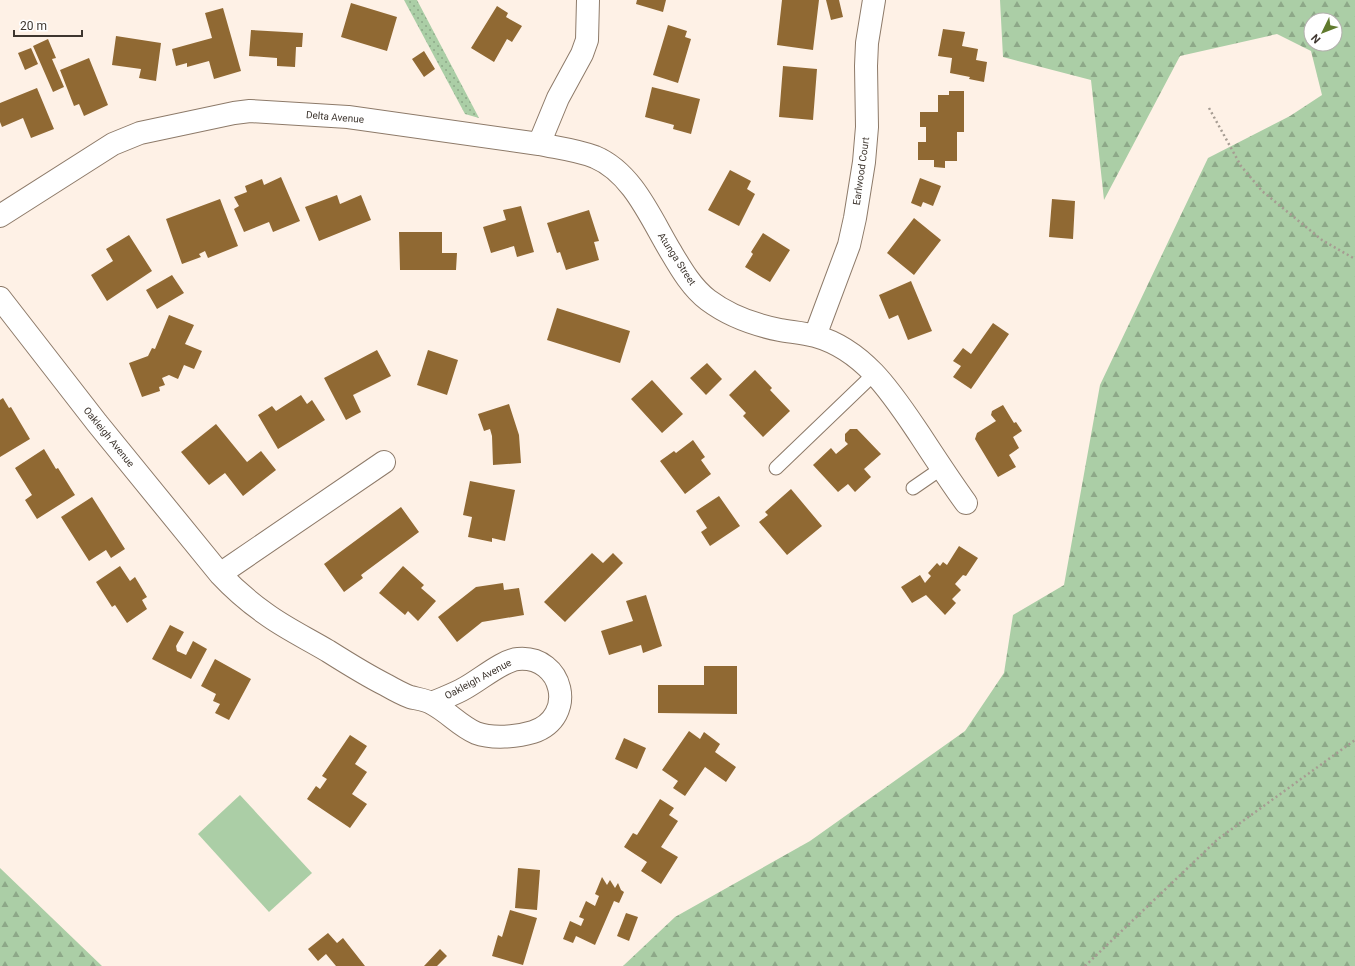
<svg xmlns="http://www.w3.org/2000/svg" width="1355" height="966" viewBox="0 0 1355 966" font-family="Roboto,sans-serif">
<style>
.grass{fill:#abcea6}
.forest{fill:url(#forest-firs);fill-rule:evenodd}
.park{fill:url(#park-dots)}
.building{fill:#906933}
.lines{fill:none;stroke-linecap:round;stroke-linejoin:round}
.lane-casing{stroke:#8d7a69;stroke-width:15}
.street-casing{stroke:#8d7a69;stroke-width:24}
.path{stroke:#a69c92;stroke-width:2.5;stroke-dasharray:2 3;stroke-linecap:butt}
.lane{stroke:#fff;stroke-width:13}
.street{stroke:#fff;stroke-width:22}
.labels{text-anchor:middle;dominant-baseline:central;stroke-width:4;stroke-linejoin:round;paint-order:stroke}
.street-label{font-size:10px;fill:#3e362f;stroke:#fff}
</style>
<defs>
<pattern id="forest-firs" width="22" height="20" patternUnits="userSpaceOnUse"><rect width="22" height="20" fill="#abcea6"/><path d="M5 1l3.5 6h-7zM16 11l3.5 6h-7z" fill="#8da888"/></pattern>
<pattern id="park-dots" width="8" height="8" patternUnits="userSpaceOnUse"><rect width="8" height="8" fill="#abcea6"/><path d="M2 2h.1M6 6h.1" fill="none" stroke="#8da888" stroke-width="1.8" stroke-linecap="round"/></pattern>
</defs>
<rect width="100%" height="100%" fill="#fef1e6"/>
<path class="grass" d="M 240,795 L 312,873 L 269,912 L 198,834 Z"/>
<path class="forest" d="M 1000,0 L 1355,0 L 1355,966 L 623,966 L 675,917 L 810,841 L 965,731 L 1004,673 L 1013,615 L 1064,585 L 1100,385 L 1208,158 L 1290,116 L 1322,95 L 1311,51 L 1277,34 L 1180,56 L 1104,200 L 1091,80 L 1003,57 ZM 1311,20 L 1335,20 L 1335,44 L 1311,44 Z
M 0,868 L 102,966 L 0,966 Z"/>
<path class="park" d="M 404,0 L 417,0 L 479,118 L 465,114 Z"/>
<path class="building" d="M 637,0 L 666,0 L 663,12 L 636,4 Z
M 782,0 L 819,0 L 813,50 L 777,45 Z
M 826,0 L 839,0 L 843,17 L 831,20 Z
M 351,3 L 397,17 L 387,51 L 341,37 Z
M 497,6 L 508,13 L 506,17 L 522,26 L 512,42 L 507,39 L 494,62 L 471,48 Z
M 223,8 L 241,71 L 214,79 L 209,61 L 187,67 L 187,63 L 176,66 L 172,49 L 212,38 L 205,13 Z
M 668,25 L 687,31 L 685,37 L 691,39 L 678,83 L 653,75 Z
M 943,29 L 965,32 L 962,46 L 978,49 L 976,60 L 987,62 L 984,82 L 969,79 L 970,77 L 950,73 L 952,58 L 938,56 Z
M 251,30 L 303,33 L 302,47 L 296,47 L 295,67 L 277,66 L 277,58 L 249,56 Z
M 116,36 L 161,43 L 156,81 L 139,78 L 141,69 L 112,65 Z
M 48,39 L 56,58 L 52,59 L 64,87 L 53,92 L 33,46 Z
M 31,48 L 38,64 L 25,70 L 18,53 Z
M 424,51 L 435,69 L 424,77 L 412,59 Z
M 89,58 L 108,105 L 84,116 L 79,104 L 74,106 L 60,70 Z
M 783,66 L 817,69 L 813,120 L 779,117 Z
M 652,87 L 700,99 L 691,134 L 673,129 L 674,125 L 645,117 Z
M 37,88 L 54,129 L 31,138 L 23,118 L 2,127 L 0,122 L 0,103 Z
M 949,91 L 964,91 L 964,132 L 957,132 L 957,161 L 945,161 L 945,168 L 934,167 L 934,160 L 918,160 L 918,142 L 926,142 L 926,127 L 920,127 L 920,112 L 938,112 L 938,95 L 949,95 Z
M 730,170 L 751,181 L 747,189 L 755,194 L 739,226 L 708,210 Z
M 281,177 L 300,221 L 273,232 L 269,222 L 244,232 L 234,209 L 239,206 L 234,197 L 247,192 L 245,186 L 262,179 L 264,185 Z
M 920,178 L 941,186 L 933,206 L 923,202 L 921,207 L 911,203 Z
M 337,195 L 340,204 L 361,195 L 371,220 L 319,241 L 305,207 Z
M 220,199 L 238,246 L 208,258 L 205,251 L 199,254 L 201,257 L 182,264 L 166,219 Z
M 1052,199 L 1075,201 L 1073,239 L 1049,237 Z
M 521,206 L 534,252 L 517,257 L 514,246 L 491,253 L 483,227 L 506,220 L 503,210 Z
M 589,210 L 599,241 L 594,242 L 599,260 L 566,270 L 560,252 L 557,253 L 547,223 Z
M 914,218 L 941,240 L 914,275 L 887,253 Z
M 399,232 L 442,232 L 442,253 L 457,253 L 456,270 L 400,270 Z
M 763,233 L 790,250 L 770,282 L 745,267 L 753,254 L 751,252 Z
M 129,235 L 152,271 L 107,301 L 91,275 L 113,261 L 106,249 Z
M 172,275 L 184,293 L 157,309 L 146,290 Z
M 911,281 L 932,331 L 908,340 L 898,315 L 889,319 L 879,295 Z
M 557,308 L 630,331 L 620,363 L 547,340 Z
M 169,315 L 194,325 L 185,344 L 202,351 L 194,369 L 184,365 L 178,379 L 169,375 L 162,378 L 165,385 L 159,387 L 160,391 L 142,397 L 129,363 L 148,356 L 152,348 L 155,349 Z
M 993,323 L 1009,334 L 971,389 L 953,377 L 961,366 L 953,361 L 963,348 L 971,354 Z
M 377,350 L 391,376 L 353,395 L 361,412 L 346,420 L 324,378 Z
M 428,350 L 458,360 L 447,395 L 417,385 Z
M 707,363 L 722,379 L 706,395 L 690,378 Z
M 755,370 L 772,388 L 770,390 L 790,411 L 763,437 L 743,416 L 746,413 L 729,395 Z
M 652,380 L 683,414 L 662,433 L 631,399 Z
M 301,395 L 307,404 L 312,400 L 325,420 L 278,449 L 258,415 L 272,406 L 276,411 Z
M 3,398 L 9,408 L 11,407 L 30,439 L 0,457 L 0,400 Z
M 509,404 L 519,435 L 521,463 L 493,465 L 492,436 L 490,429 L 484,431 L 478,414 Z
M 1003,405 L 1014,423 L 1016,422 L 1022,431 L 1013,437 L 1019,448 L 1009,455 L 1016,467 L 998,477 L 975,439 L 977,433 L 996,421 L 991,415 L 992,411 Z
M 216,424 L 247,462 L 261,451 L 276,470 L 243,496 L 225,473 L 209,485 L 181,452 Z
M 850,429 L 857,429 L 881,454 L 864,469 L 871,477 L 855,492 L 848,484 L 838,492 L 813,465 L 831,448 L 836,454 L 848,444 L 845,441 L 845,434 Z
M 693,440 L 705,457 L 701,460 L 711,474 L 685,494 L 660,461 L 674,451 L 676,453 Z
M 44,449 L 56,469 L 58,468 L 75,495 L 37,519 L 25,500 L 32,495 L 15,468 Z
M 470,481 L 515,490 L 505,541 L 492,538 L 492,542 L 468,537 L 472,517 L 463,515 Z
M 791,489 L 822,526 L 787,555 L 759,522 L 768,515 L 765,512 Z
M 719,496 L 740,526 L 710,546 L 701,532 L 707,528 L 696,511 Z
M 92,497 L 125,549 L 111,558 L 106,550 L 89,561 L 61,517 Z
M 401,507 L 419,532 L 361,575 L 363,578 L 344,592 L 324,564 Z
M 959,546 L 978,558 L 966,576 L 963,575 L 955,584 L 961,590 L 952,599 L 956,603 L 945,615 L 926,595 L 912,603 L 901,587 L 920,575 L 925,583 L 931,576 L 928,573 L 937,563 L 940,566 L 943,562 L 947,565 Z
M 592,553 L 603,563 L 613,553 L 623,563 L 565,622 L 544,602 Z
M 120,566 L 130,581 L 135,577 L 147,597 L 142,600 L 147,609 L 127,623 L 115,605 L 112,607 L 96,582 Z
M 403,566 L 424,585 L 421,588 L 436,601 L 418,621 L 408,611 L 405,615 L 379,593 Z
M 503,583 L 504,590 L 519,588 L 524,615 L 482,622 L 457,642 L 438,617 L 476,587 Z
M 646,595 L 662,646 L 643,653 L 641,645 L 609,655 L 601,631 L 633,621 L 626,601 Z
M 170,625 L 184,632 L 176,646 L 177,651 L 186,655 L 193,641 L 207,649 L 191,679 L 152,659 Z
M 215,659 L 251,679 L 229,720 L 215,713 L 220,704 L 213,701 L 216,694 L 201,686 Z
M 704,666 L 737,666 L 737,714 L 658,713 L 658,685 L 704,685 Z
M 689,731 L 700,739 L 704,732 L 720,744 L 715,752 L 736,767 L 726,782 L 705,767 L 685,796 L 673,788 L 678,781 L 662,770 Z
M 350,735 L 367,746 L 355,764 L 367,772 L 352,794 L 367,804 L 350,828 L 307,799 L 316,786 L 320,789 L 327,779 L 322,776 Z
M 624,738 L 646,748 L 637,769 L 615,759 Z
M 660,799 L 674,808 L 669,815 L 678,821 L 661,847 L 678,857 L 661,884 L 641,871 L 647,862 L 624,847 L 633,833 L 637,835 Z
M 518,868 L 540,870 L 537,910 L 515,908 Z
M 602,877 L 607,885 L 610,880 L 615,888 L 618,883 L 621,890 L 624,892 L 619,903 L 614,901 L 595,945 L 576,936 L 573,943 L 563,939 L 570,921 L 581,926 L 584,919 L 579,917 L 586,901 L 595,906 L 599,896 L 595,894 Z
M 510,910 L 537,918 L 523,965 L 492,956 L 498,935 L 502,937 Z
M 626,913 L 638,917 L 629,941 L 617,936 Z
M 328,933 L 337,943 L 343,938 L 365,966 L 336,966 L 326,954 L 318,961 L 308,949 Z
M 440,949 L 447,956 L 437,966 L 424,966 Z"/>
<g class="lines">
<g class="lane-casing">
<path id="lane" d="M 776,468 L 875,373
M 913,488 L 942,468"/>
</g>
<g class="street-casing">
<path id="street" d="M 539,144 C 558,148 577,150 595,157 C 633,173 651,219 671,252 C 681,269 692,288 708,300 C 728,315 755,325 780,330 C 791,332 804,333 815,336 C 865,350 893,395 920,435 C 935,458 950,481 966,503
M 0,216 L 113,144 L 140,133 L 234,113 L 250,111 L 348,117 L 539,144 L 558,98 L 582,54 L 587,40 L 588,0
M 0,298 L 97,423 L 220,574 C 234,589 249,602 266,614 C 285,628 308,639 328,651 C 347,663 366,675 386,685 C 393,689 402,694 410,697 C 418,699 427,700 433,704 C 448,712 460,726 476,733 C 492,739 517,737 533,732 C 578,717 563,655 518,659 C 503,660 480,680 465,688 C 455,694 443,698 432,703
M 815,336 L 849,245 L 855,218 L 864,162 L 867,127 L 866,66 L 867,43 L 874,0
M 220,574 L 384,462"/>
</g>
<path class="path" d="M 1209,108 L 1241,166 L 1262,191 L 1322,240 L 1355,259
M 1085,966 L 1218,839 L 1355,740"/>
<use href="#lane" class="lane"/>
<use href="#street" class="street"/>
</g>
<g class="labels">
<g class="street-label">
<text transform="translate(335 117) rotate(5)">Delta Avenue</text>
<text transform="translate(861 171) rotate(-82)">Earlwood Court</text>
<text transform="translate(677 259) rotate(57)">Atunga Street</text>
<text transform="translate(109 437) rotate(51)">Oakleigh Avenue</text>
<text transform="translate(478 679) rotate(-28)">Oakleigh Avenue</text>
</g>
</g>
<g transform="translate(1323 32) rotate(227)"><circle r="19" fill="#ffffff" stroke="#b2afac"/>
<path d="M0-3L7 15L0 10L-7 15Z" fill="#607a2d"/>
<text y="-6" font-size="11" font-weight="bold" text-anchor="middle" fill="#3e362f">N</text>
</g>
<path d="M14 30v6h68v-6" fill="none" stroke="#3e362f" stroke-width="2"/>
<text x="20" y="30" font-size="12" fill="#3e362f" stroke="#ffffff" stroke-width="3" paint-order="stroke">20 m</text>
</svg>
